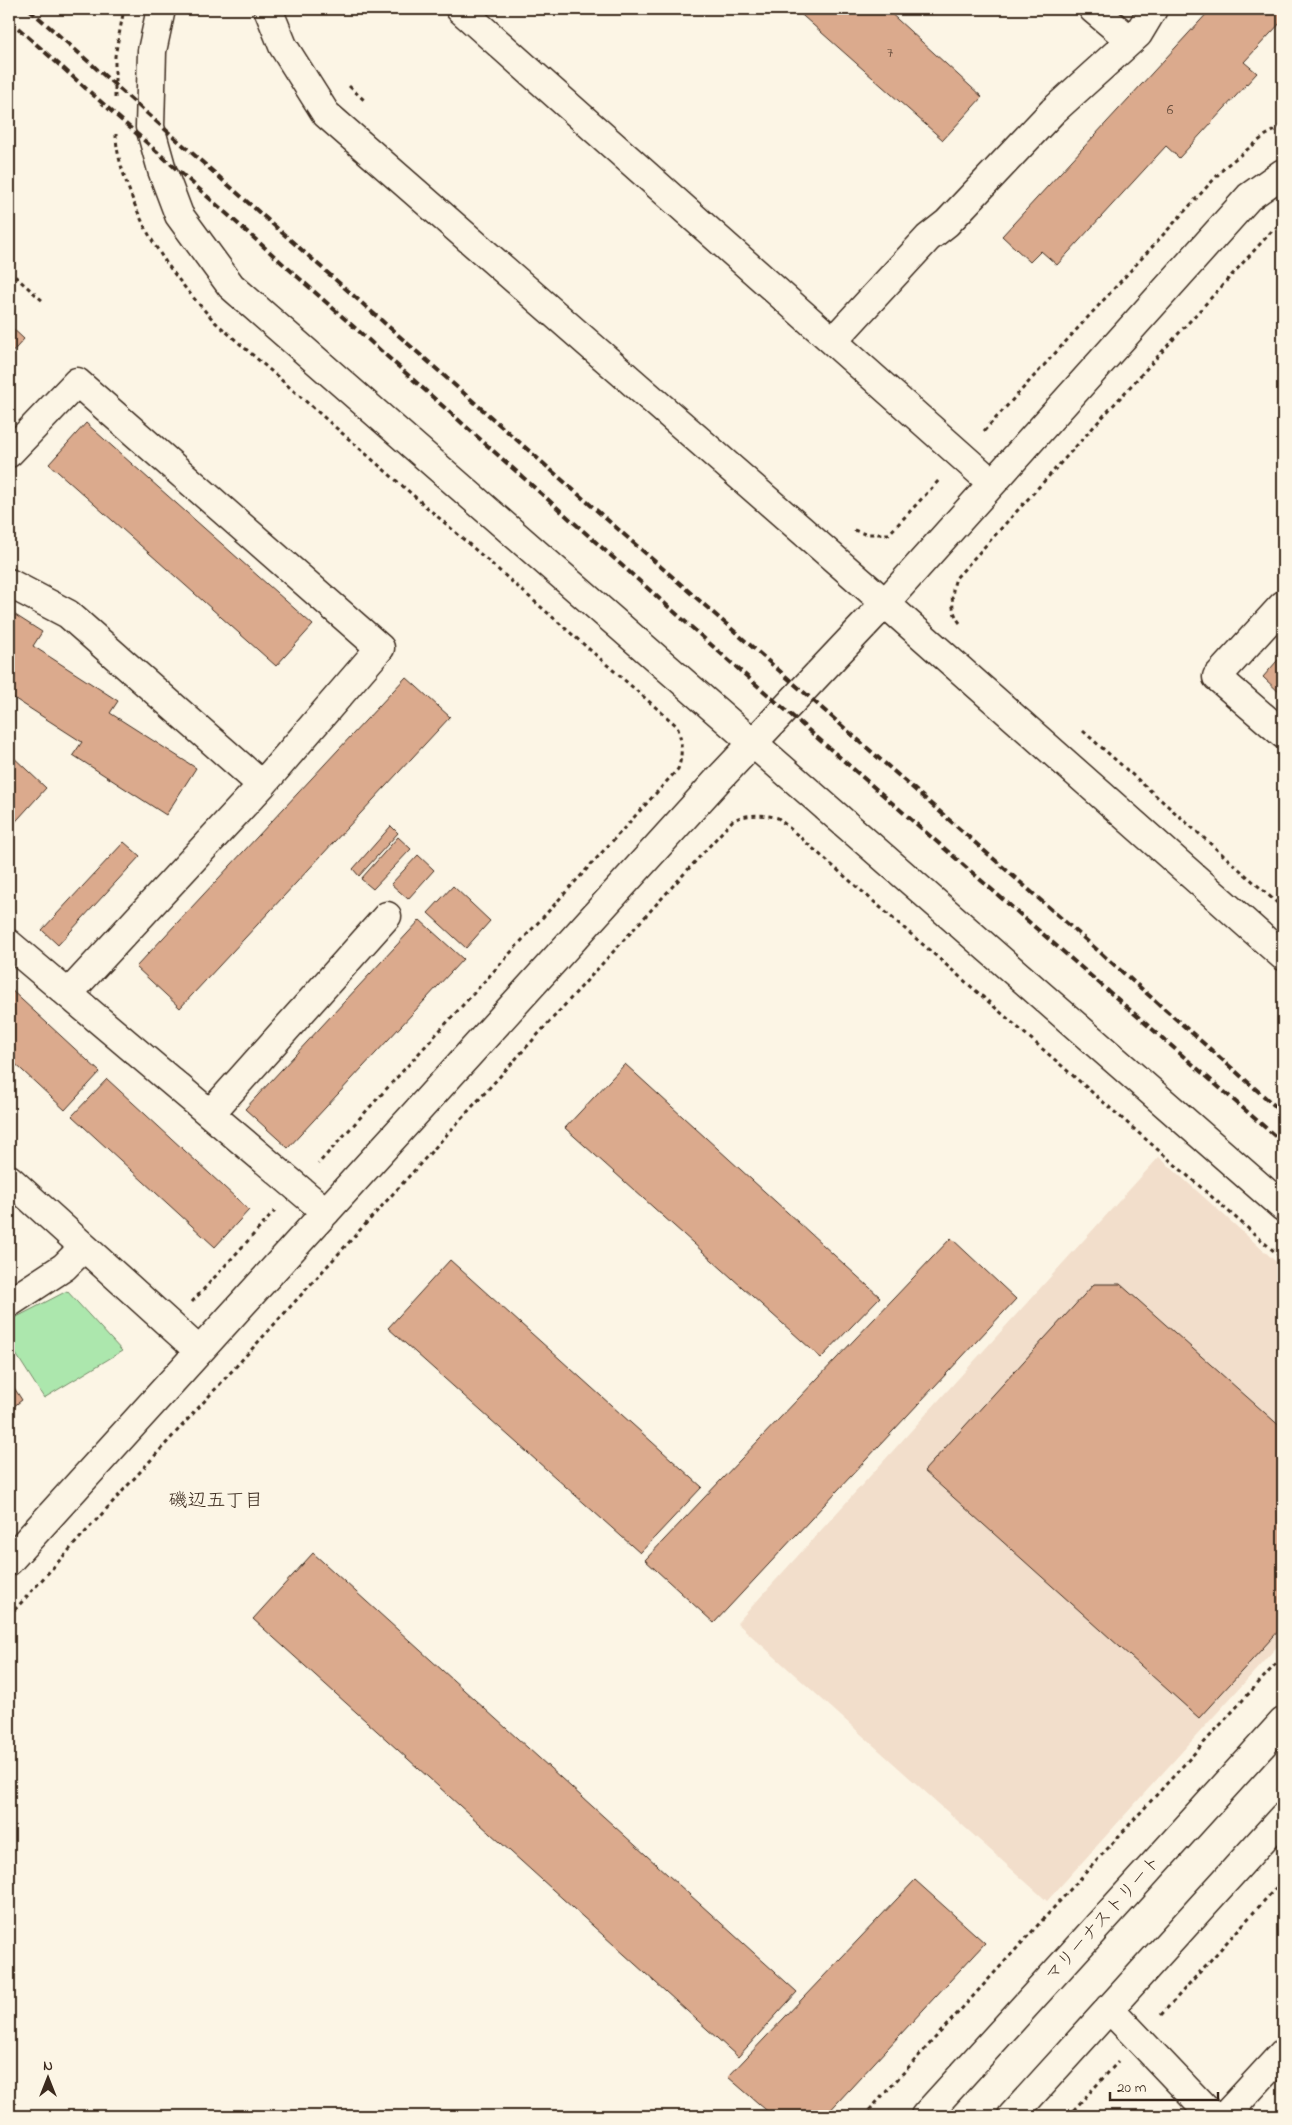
<svg xmlns="http://www.w3.org/2000/svg" width="1292" height="2125" viewBox="0 0 1292 2125" font-family="'Indie Flower','Klee One',sans-serif">
<style>
.built{fill:#f2decb}
.green{fill:#ace7ad;stroke:#748866}
.building{fill:#dbaa8d;stroke:#3b2a1e}
.lines{fill:none;stroke-linecap:round;stroke-linejoin:round}
.minor-casing{stroke:#3b2a1e;stroke-width:31}
.path{stroke:#3b2a1e;stroke-width:3;stroke-dasharray:4 4;stroke-linecap:butt}
.minor{stroke:#fcf5e5;stroke-width:28}
.rail{stroke:#3b2a1e;stroke-width:4;stroke-dasharray:8 4;stroke-linecap:butt}
.labels{text-anchor:middle;dominant-baseline:central;stroke-width:4.5;stroke-linejoin:round;paint-order:stroke}
.number-label{font-size:15px;fill:#634a3a}
.street-label{font-size:18px;fill:#3b2a1e;stroke:#fcf5e5}
.neighbourhood-label{font-size:19px;fill:#3b2a1e;stroke:#fcf5e5}
</style>
<rect width="100%" height="100%" fill="#fcf5e5"/>
<filter id="ink" filterUnits="userSpaceOnUse"><feTurbulence type="fractalNoise" baseFrequency=".02" numOctaves="2"/><feDisplacementMap in="SourceGraphic" scale="10" xChannelSelector="R" yChannelSelector="G"/><feConvolveMatrix kernelMatrix="1 2 1 2 8 2 1 2 1" color-interpolation-filters="sRGB"/></filter>
<g filter="url(#ink)">
<path class="built" d="M 1159,1157 L 1283,1268 L 1283,1640 L 1047,1901 L 737,1623 Z"/>
<path class="green" d="M 67,1291 L 122,1351 L 44,1398 L 9,1343 L 9,1321 Z"/>
<path class="building" d="M 795,9 L 886,9 L 982,97 L 943,140 Z
M 1211,9 L 1283,9 L 1283,20 L 1244,62 L 1257,73 L 1179,158 L 1166,146 L 1057,265 L 1041,251 L 1030,262 L 1002,236 Z
M 9,325 L 24,339 L 9,356 Z
M 86,423 L 313,625 L 276,666 L 49,464 Z
M 9,611 L 42,632 L 33,646 L 118,701 L 110,713 L 196,768 L 166,815 L 73,755 L 82,742 L 9,695 Z
M 1283,654 L 1283,696 L 1263,677 Z
M 406,677 L 450,717 L 180,1008 L 136,967 Z
M 9,753 L 46,788 L 9,829 Z
M 391,826 L 398,833 L 359,876 L 353,869 Z
M 398,837 L 411,849 L 373,889 L 361,879 Z
M 124,842 L 140,856 L 58,945 L 42,930 Z
M 418,855 L 434,870 L 408,899 L 391,884 Z
M 453,886 L 490,921 L 466,948 L 428,913 Z
M 420,920 L 463,959 L 288,1148 L 245,1109 Z
M 9,988 L 100,1072 L 65,1110 L 9,1058 Z
M 625,1064 L 880,1297 L 821,1358 L 565,1128 Z
M 107,1079 L 249,1210 L 215,1247 L 72,1116 Z
M 951,1238 L 1016,1299 L 714,1623 L 645,1560 Z
M 450,1260 L 702,1487 L 640,1553 L 388,1328 Z
M 1094,1284 L 1120,1284 L 1283,1429 L 1283,1626 L 1199,1718 L 924,1471 Z
M 9,1380 L 22,1400 L 9,1410 Z
M 313,1553 L 797,1992 L 738,2057 L 253,1619 Z
M 915,1880 L 985,1943 L 825,2116 L 773,2116 L 728,2077 Z"/>
<g class="lines">
<g class="minor-casing">
<path id="minor" d="M 161,9 L 152,51 L 150,127 L 162,170 L 179,215 L 231,286 L 1283,1207
M 268,9 L 283,46 L 326,114 L 885,603 L 1283,956
M 460,9 L 992,483
M 1093,9 L 1130,40
M 833,341 L 928,238 L 947,223 L 1053,111 L 1138,34 L 1153,9
M 9,453 L 77,382 L 380,648 L 262,785 L 68,994
M 9,583 L 68,614 L 262,785
M 1283,605 L 1217,677 L 1283,734
M 9,944 L 326,1212
M 210,1114 L 387,916
M 9,1179 L 199,1351
M 9,1303 L 64,1267 L 84,1247
M 9,1561 L 716,782 L 885,603 L 1249,197 L 1283,173
M 1109,2008 L 1212,2116
M 925,2116 L 1283,1722
M 1012,2116 L 1283,1817
M 1225,2116 L 1283,2053"/>
</g>
<path class="path" d="M 349,86 L 366,102
M 115,98 L 115,56 L 124,9
M 116,134 C 116,151 122,170 128,187 C 148,244 175,278 215,322 L 677,726 C 682,739 683,756 678,769 L 318,1164
M 9,271 L 44,302
M 984,431 L 1226,166 L 1266,135 L 1283,126
M 854,530 L 865,534 L 889,534 L 940,479
M 960,623 C 950,611 951,592 956,578 L 1271,232 L 1283,222
M 1083,731 L 1283,908
M 192,1302 L 275,1211
M 9,1616 L 733,820 C 747,814 764,814 778,818 L 1283,1259
M 1161,2015 L 1283,1880
M 864,2116 L 1283,1656
M 1068,2116 L 1118,2062"/>
<use href="#minor" class="minor"/>
<path class="rail" d="M 29,9 L 578,494 L 1283,1113
M 9,20 L 744,674 L 1283,1143"/>
</g>
</g>
<g class="labels">
<g class="number-label">
<text x="890" y="53">7</text>
<text x="1170" y="110">6</text>
</g>
<g class="street-label">
<text transform="translate(1104 1919) rotate(-48)">マリーナストリート</text>
</g>
<g class="neighbourhood-label">
<text x="216" y="1501">磯辺五丁目</text>
</g>
</g>
<rect width="1292" height="2125" fill="none" stroke="#fcf5e5" stroke-width="30"/>
<rect x="15" y="15" width="1262" height="2095" fill="none" stroke="#3b2a1e" stroke-width="2" filter="url(#ink)"/>
<g transform="translate(48 2078)" stroke="#fcf5e5" stroke-width="4" paint-order="stroke">
<path d="M0-4L9 19L0 12L-9 19Z" fill="#3b2a1e"/>
<text y="-8" font-size="14" font-weight="bold" text-anchor="middle" fill="#3b2a1e">N</text>
</g>
<path d="M1110 2092v8h108v-8" fill="none" stroke="#3b2a1e" stroke-width="2.5"/>
<text x="1117" y="2092" font-size="15" fill="#3b2a1e" stroke="#fcf5e5" stroke-width="4" paint-order="stroke">20 m</text>
</svg>
